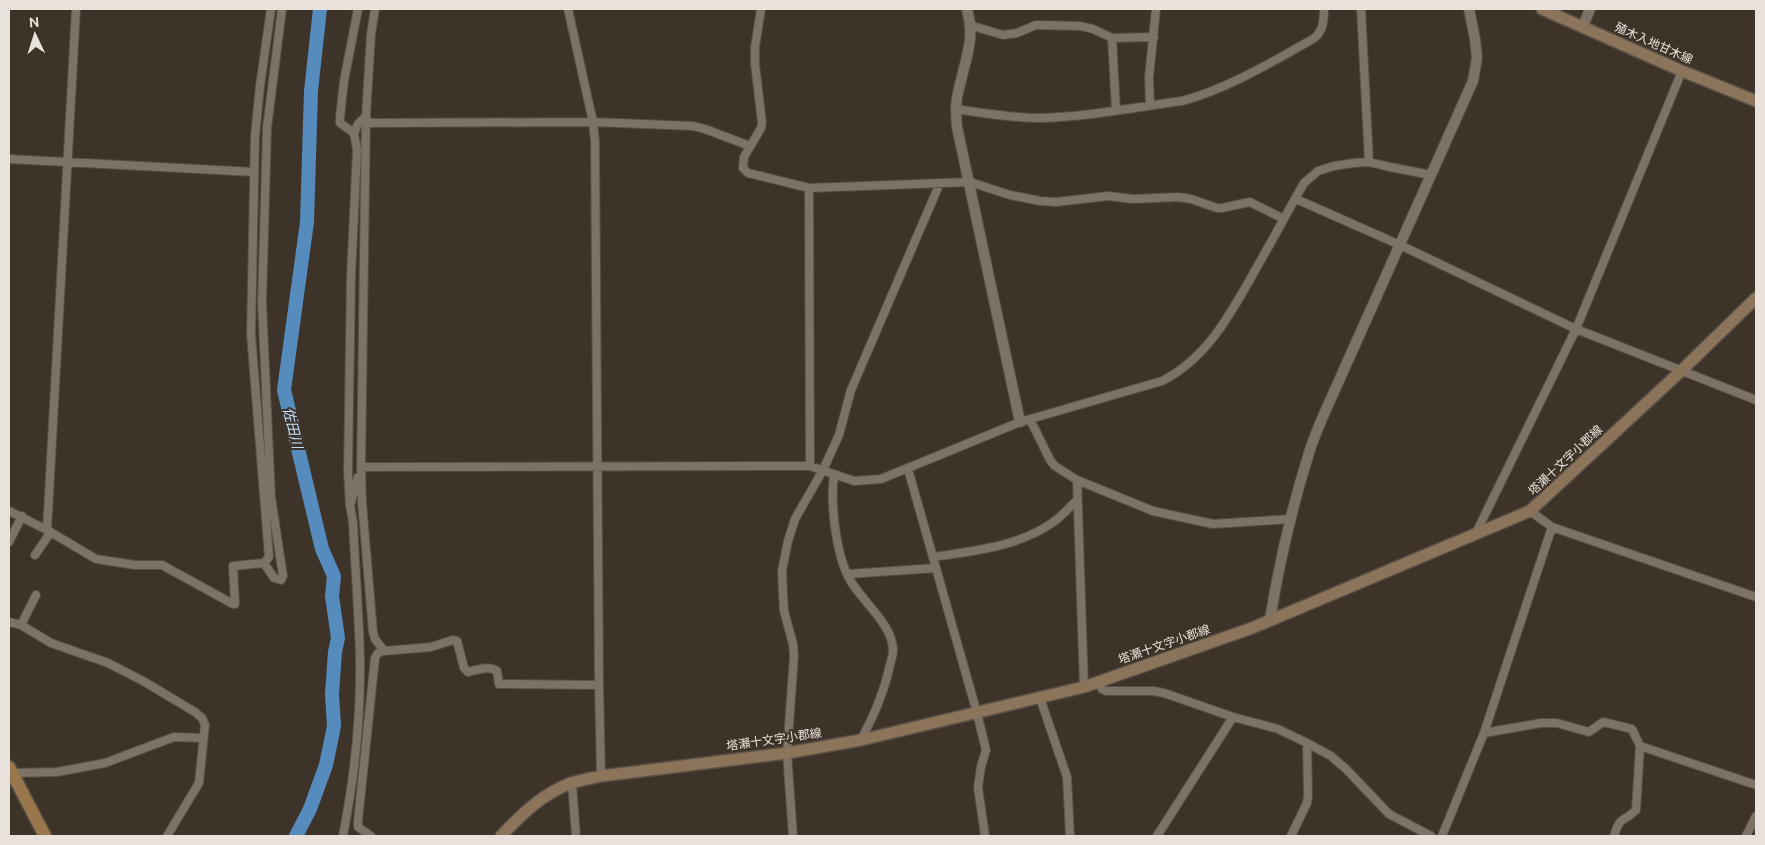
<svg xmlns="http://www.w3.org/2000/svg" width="1765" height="845" viewBox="0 0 1765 845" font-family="Ubuntu,'Noto Sans JP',sans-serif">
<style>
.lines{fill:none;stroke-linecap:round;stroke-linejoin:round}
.river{stroke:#568bbe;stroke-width:14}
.minor-casing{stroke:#574f46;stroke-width:10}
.tertiary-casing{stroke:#574f46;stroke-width:12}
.secondary-casing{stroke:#574f46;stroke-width:14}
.primary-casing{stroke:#574f46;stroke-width:15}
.minor{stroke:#7d7266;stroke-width:8}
.tertiary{stroke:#7d7266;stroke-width:10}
.secondary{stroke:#8b7459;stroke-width:11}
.primary{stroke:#99764c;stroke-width:12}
.labels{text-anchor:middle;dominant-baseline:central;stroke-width:4;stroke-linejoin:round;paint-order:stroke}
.street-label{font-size:12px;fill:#e9e2dc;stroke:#3d3328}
.water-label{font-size:14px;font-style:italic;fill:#c3dffc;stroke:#3d3328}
</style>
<rect width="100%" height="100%" fill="#3d3328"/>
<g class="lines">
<path class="river" d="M 296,836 L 310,809 L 326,765 L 331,741 L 334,726 L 332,694 L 335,652 L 338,638 L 332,596 L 334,576 L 322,549 L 284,390 L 307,222 L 311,91 L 320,9"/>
<g class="minor-casing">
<path id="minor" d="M 375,9 L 371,34 L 366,116 L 361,467 L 362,502 L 373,632 L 375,639 L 384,651
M 568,9 L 593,122 L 595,141 L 599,685 L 601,776
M 761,9 L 755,47 L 755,64 L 762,123 L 761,128 L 744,157 L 743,168 L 748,173 L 809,188 L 970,182 L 1010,195 L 1040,201 L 1056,202 L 1108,196 L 1133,199 L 1178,197 L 1191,199 L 1217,208 L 1222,208 L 1250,202 L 1284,219
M 1361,9 L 1369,162
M 969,25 L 1003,35 L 1017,33 L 1036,25 L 1080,26 L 1093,29 L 1112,38 L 1154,37
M 1112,38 L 1116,110
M 1150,105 L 1149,77 L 1156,9
M 955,109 C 983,113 1011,118 1040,118 C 1087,117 1135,107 1182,101 C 1225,90 1274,61 1313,39 C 1323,32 1324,21 1324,9
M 366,116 L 368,123 L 593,122 L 693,126 L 705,129 L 750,146
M 354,133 L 358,124 L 366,116
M 9,159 L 254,172
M 809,188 L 810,466
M 1296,199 L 1400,245 L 1576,329 L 1756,400
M 1030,419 L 1050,460 L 1055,466 L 1077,480 L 1153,511 L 1213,524 L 1291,519
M 361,467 L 810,466 L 854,481 L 881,479 L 1020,422 L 1162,381 C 1209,357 1232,311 1257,267 C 1273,239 1288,211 1304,183 L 1318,171 L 1334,166 L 1353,163 L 1369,162 L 1390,167 L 1431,175
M 908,469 L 977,713 L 986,750 L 981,767 L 978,787 L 985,836
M 834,475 C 830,504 836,555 850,580 C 862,601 893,625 893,650 C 893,655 891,661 890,665 C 884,693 874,715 861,740
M 1077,480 L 1084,687
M 350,506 L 348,472 L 351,276 L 357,150 L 354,133 L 340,123 L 340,117 L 344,81 L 358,9
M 9,511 L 47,530 L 96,559 L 135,565 L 162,565 L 233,604 L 235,604 L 233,566 L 264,563 L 269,557 L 251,334 L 255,136 L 260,86 L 271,9
M 1530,511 L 1552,527 L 1756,597
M 47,530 L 76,9
M 1475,535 L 1576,329 L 1682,71
M 9,542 L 22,516
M 35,555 L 51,532
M 933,557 C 973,551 1017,547 1052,523 C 1061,517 1069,508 1077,500
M 264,563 L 274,578 L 281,580 L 283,576 L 271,497 L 262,303 L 267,128 L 282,9
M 848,574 L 936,568
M 9,622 L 21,625 L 51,643 L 108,663 L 143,681 L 195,712 L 202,718 L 205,725 L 199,783 L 167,836
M 21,625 L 36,595
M 1098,682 L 1102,689 L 1106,691 L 1153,691 L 1164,693 L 1233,717 L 1278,729 L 1307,743 L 1331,756 L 1346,769 L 1389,814 L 1431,836
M 1040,698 L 1067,777 L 1070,836
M 1484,733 L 1541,723 L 1557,723 L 1589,732 L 1603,722 L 1632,729 L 1640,746 L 1636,810 C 1622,824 1621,814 1614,836
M 1640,746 L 1756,785
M 11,773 L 57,772 L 105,763 L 174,737 L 203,738
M 572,783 L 576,836
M 343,836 C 354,779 361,718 360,659 C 359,613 355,568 353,522 L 350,506 L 358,477
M 371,836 L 358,827 L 358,821 L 375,658 L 378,653 L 384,651 L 431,647 L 453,640 L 457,641 L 464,668 L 468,672 C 477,670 489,665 497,671 L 499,684 L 599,685
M 793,836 L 787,753 L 794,656 L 793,644 L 784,611 L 783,594 L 782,571 L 788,541 L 795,519 L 823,470 L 839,435 L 851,390 L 940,183
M 1157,836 L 1233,717
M 1291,836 L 1307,803 L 1308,796 L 1307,743
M 1442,836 L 1484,733 L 1552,527
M 1746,836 L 1756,816"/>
</g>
<g class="tertiary-casing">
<path id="tertiary" d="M 967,9 C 976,40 964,63 958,93 C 955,104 956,116 957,127 L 1020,422
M 1583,26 L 1590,9
M 1270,620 C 1279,564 1292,507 1309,453 C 1314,436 1322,419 1329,403 L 1473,81 L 1477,58 L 1475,39 L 1469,9"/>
</g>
<g class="secondary-casing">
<path id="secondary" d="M 1542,9 L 1682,71 L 1756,101
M 501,836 C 522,814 542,794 571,783 C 581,780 592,778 601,776 L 787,753 L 861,740 L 1084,687 L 1252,628 L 1530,511 L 1681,371 L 1756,298"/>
</g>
<g class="primary-casing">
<path id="primary" d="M 9,767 L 45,836"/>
</g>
<use href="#minor" class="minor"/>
<use href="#tertiary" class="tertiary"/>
<use href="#secondary" class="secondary"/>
<use href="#primary" class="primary"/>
</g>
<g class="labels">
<g class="street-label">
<text transform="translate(1654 43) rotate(24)">殖木入地甘木線</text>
<text transform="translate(1565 460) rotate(-43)">塔瀬十文字小郡線</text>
<text transform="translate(1164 644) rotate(-19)">塔瀬十文字小郡線</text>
<text transform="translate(774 739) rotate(-8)">塔瀬十文字小郡線</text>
</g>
<g class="water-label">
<text transform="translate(293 428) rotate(76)">佐田川</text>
</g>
</g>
<rect width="1765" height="845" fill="none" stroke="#e9e2dc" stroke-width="20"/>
<g transform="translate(35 35) rotate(356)" stroke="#3d3328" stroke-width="4" paint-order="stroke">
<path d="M0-4L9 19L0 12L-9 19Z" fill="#e9e2dc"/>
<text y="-8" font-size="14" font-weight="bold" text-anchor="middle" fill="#e9e2dc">N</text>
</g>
</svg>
